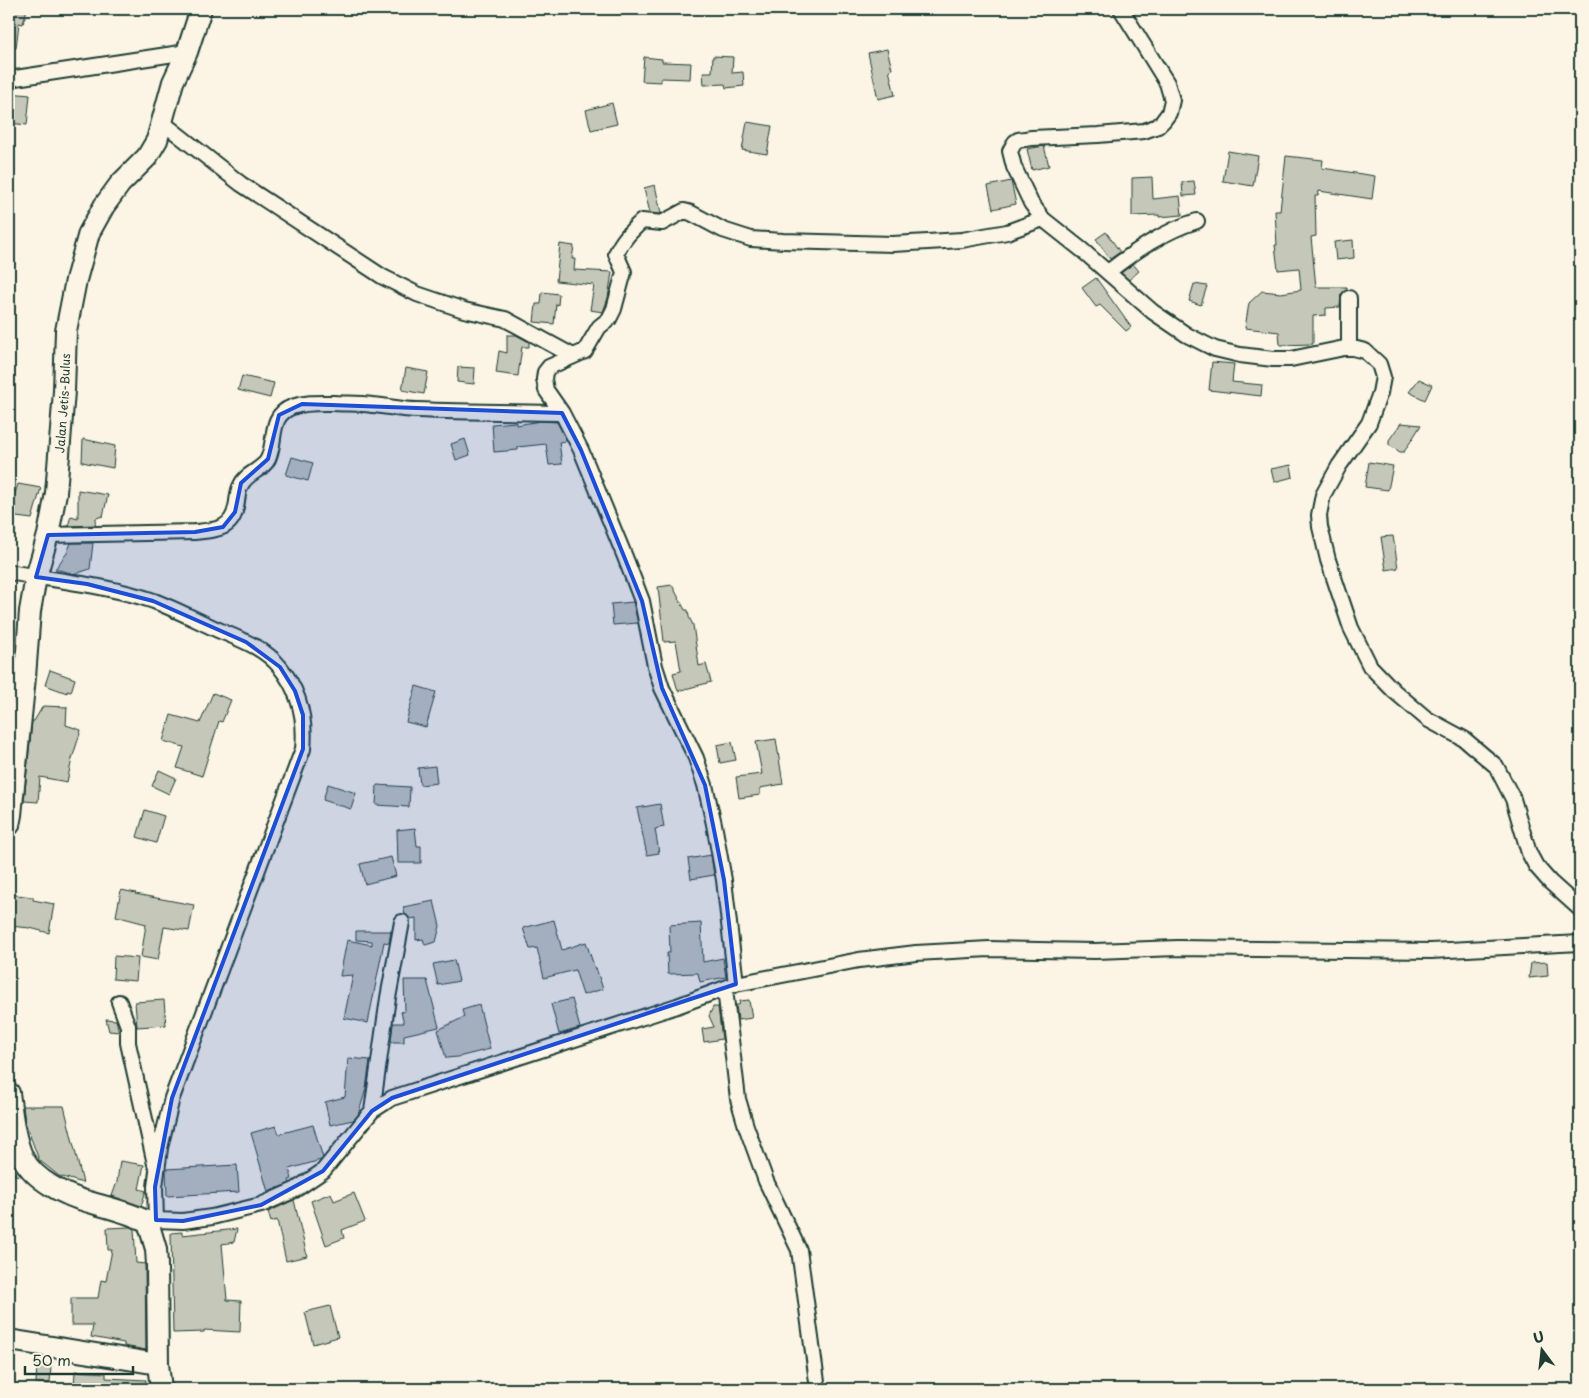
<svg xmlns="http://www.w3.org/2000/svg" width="1589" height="1398" viewBox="0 0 1589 1398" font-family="'Playpen Sans',sans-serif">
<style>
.building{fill:#c5c7b9;stroke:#1f3d34}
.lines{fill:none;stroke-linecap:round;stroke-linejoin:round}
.street-casing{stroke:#1f3d34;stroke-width:18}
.secondary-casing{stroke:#1f3d34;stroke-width:24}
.street{stroke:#fcf5e5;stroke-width:14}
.secondary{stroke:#fcf5e5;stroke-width:20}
.marked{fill:#1d4ed8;fill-opacity:0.2;stroke:#1d4ed8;stroke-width:4;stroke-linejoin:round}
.labels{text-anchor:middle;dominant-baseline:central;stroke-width:5;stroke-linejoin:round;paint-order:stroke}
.street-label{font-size:12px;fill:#1f3d34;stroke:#fcf5e5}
</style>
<rect width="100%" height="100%" fill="#fcf5e5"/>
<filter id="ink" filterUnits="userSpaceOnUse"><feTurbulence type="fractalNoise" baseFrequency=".02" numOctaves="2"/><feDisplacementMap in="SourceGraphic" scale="10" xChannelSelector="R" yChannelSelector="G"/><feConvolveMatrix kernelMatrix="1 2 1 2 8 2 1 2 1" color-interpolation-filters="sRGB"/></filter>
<g filter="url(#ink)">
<path class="building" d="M 9,9 L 27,9 L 23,24 L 19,23 L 16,48 L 9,47 Z
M 887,49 L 892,69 L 889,70 L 895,95 L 878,99 L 868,53 Z
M 713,56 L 733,57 L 732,73 L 743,72 L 744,86 L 726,88 L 725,84 L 704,85 L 703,72 L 712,72 Z
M 644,57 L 662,59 L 662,62 L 691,63 L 690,79 L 661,78 L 661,82 L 642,81 Z
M 9,93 L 30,95 L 27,125 L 9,123 Z
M 612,103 L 617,124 L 591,130 L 586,110 Z
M 747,122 L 772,126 L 767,154 L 742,150 Z
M 1044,146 L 1049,166 L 1032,170 L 1027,149 Z
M 1228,151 L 1258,156 L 1253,186 L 1223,181 Z
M 1286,156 L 1323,160 L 1322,168 L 1375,176 L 1372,199 L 1319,191 L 1318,196 L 1315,196 L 1316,236 L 1311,237 L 1316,287 L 1347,287 L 1347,290 L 1341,294 L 1340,307 L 1326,308 L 1326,315 L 1313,316 L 1313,344 L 1280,345 L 1279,332 L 1245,328 L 1249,303 L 1262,291 L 1281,293 L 1301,290 L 1299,268 L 1278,270 L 1275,245 L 1277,245 L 1275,211 L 1280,211 Z
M 1152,177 L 1153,199 L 1180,196 L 1182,215 L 1159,217 L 1159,215 L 1132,216 L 1132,178 Z
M 1011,181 L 1016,204 L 993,209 L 988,186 Z
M 1194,181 L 1196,195 L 1183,196 L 1182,182 Z
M 655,185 L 661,213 L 660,214 L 650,213 L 644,188 Z
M 1106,232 L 1120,252 L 1110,259 L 1096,239 Z
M 1353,240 L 1354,258 L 1336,260 L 1334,242 Z
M 560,244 L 574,246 L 572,259 L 575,259 L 574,270 L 612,272 L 608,298 L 603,312 L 590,310 L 594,285 L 556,281 Z
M 1133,264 L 1139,271 L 1129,280 L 1121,273 Z
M 1096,278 L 1131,327 L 1126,331 L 1100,305 L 1096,307 L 1082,288 Z
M 1194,284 L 1207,286 L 1201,305 L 1189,301 Z
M 542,292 L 559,294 L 558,305 L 556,304 L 554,324 L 534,322 L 536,304 L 541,304 Z
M 507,335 L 516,335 L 529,342 L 529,347 L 522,347 L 518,376 L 496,373 L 499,351 L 507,353 Z
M 1212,362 L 1234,364 L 1232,382 L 1262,385 L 1261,396 L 1209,390 Z
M 458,367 L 475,368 L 474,384 L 457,382 Z
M 406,368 L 428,372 L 424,394 L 402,390 Z
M 242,376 L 274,383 L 270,398 L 238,390 Z
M 1419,379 L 1432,385 L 1425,400 L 1409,392 Z
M 541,421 L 557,422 L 567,441 L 559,442 L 562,464 L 549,465 L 546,444 L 518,447 L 518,450 L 494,452 L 492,424 L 516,422 L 516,425 Z
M 1401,423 L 1421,425 L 1404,452 L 1400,452 L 1389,445 L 1389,440 Z
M 83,439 L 115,446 L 113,468 L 82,462 Z
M 465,439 L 470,455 L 456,460 L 451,444 Z
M 292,457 L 313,463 L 308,481 L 286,475 Z
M 1369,462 L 1393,466 L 1388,490 L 1365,487 Z
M 1291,465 L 1293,477 L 1274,482 L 1271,469 Z
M 18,484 L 41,488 L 32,519 L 9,516 L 9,512 Z
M 78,490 L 108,495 L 103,516 L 96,518 L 95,525 L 68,526 L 71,516 L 78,518 Z
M 1393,536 L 1398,568 L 1386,570 L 1381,537 Z
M 71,543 L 93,543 L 90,569 L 75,574 L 55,569 L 67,553 Z
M 672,585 L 685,610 L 688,610 L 689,617 L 693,625 L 699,666 L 706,664 L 711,682 L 678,691 L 673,673 L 681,671 L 676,641 L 664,642 L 658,587 Z
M 633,602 L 638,623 L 613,625 L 611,604 Z
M 50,670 L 75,679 L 71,692 L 67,691 L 67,693 L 45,685 Z
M 416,686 L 436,692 L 426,727 L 406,722 Z
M 213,693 L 231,700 L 222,722 L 219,721 L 202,776 L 177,768 L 184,747 L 163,741 L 171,715 L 200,723 Z
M 43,706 L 67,707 L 66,725 L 81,730 L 72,759 L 67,782 L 40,777 L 38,802 L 24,801 L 32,721 L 34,721 Z
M 776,739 L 783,784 L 760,788 L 760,795 L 739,798 L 736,777 L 762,774 L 756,742 Z
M 732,742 L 736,760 L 720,763 L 717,745 Z
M 435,766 L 437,783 L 420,785 L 418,768 Z
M 159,770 L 176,778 L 169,794 L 152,786 Z
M 328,784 L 356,793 L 351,809 L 323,800 Z
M 377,785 L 410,787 L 409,807 L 376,805 Z
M 660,804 L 664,827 L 655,829 L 659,853 L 647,855 L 637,808 Z
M 145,810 L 164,816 L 156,843 L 137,837 Z
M 415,828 L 417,846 L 421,846 L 421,863 L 398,863 L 397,830 Z
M 711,855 L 714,875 L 691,879 L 688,859 Z
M 391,857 L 396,876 L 365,884 L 360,864 Z
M 121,890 L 136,893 L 135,894 L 194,905 L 189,931 L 164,927 L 158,960 L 141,957 L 146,924 L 116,916 Z
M 9,894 L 33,897 L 33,900 L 54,904 L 49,933 L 30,928 L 9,926 Z
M 434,901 L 440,926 L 436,942 L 425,945 L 423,939 L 416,940 L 416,918 L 410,919 L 405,914 L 403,907 Z
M 554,920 L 562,950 L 586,942 L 595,969 L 596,968 L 603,989 L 583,995 L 575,970 L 544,978 L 537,948 L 530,949 L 523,928 Z
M 701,923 L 703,962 L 723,958 L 726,977 L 700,982 L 698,973 L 668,974 L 667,953 L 670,953 L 669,925 Z
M 356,931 L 391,931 L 389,943 L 384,942 L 368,1023 L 344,1018 L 353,975 L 340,976 L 347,940 L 372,945 L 372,941 L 356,940 Z
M 114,956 L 138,958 L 136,981 L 113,979 Z
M 454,960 L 459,981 L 438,985 L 433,964 Z
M 1547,962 L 1548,976 L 1529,978 L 1531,963 Z
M 404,980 L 427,980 L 439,1027 L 404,1035 L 404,1042 L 391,1042 L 393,1023 L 404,1023 L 401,1012 L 405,1011 Z
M 572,999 L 580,1028 L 559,1034 L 551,1004 Z
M 164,1000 L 166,1025 L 137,1027 L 135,1002 Z
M 749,1000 L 752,1018 L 738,1020 L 736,1005 L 739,1005 L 740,1001 Z
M 479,1005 L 490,1049 L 458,1057 L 446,1058 L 438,1030 L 464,1017 L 462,1010 Z
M 713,1007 L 718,1007 L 722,1039 L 704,1042 L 702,1029 L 714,1027 L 709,1016 Z
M 106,1019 L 116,1020 L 119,1032 L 109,1031 Z
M 348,1058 L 370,1060 L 366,1089 L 358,1115 L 353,1120 L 330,1125 L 325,1102 L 345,1097 Z
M 23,1106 L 64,1106 L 83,1183 L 59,1176 L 39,1160 L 25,1122 Z
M 313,1125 L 323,1158 L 321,1160 L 289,1169 L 292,1179 L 289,1180 L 290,1183 L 268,1192 L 251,1133 L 276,1126 L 279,1134 Z
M 9,1158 L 10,1158 L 21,1176 L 9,1174 Z
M 120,1161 L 144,1165 L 139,1189 L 146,1191 L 141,1206 L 112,1196 L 117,1182 Z
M 237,1165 L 239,1192 L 167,1196 L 166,1169 Z
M 331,1193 L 334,1201 L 354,1193 L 365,1221 L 342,1230 L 344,1238 L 326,1245 L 311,1201 Z
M 294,1200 L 307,1256 L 286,1261 L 277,1220 L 271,1222 L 268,1212 Z
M 130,1227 L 134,1229 L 136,1263 L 145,1264 L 146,1350 L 124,1346 L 124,1343 L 91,1337 L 93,1325 L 71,1325 L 71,1298 L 98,1298 L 101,1280 L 106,1281 L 112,1250 L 108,1250 L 107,1228 Z
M 237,1229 L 234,1242 L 222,1244 L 227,1300 L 241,1301 L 240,1332 L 204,1330 L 204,1332 L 173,1333 L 171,1233 L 182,1232 L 182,1235 Z
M 330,1306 L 338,1337 L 313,1344 L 305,1312 Z
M 37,1364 L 51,1365 L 50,1384 L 36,1383 Z
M 75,1371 L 106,1373 L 106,1378 L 146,1380 L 145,1389 L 74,1389 Z"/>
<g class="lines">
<g class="street-casing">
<path id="street" d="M 1121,9 L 1167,83 L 1172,100 L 1169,113 L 1163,121 L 1158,126 L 1144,131 L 1098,135 L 1032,138 L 1018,140 L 1015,142 L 1010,151 L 1014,167 L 1031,203 L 1043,219 L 1082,250 L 1153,312 L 1187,335 L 1215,349 L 1240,355 L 1273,359 L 1291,359 L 1349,347
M 9,79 L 187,52
M 162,122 L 241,184 L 383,277 L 417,294 L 464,310 L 505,319 L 573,356
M 1108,272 C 1135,251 1164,231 1197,221
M 1349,298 L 1349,347 L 1365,351 L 1379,364 L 1383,377 L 1380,393 L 1369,423 L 1339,466 L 1323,495 L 1319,515 L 1320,527 L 1328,560 L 1351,628 L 1370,666 L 1394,691 L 1427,719 L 1464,739 L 1496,766 L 1513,799 L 1529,853 L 1536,866 L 1550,882 L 1580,909
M 48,535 L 195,532 C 215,530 232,530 236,507 C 238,499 237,492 241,485 C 246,473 263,470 268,459 C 277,440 268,416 292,407 C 306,402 320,403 334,403 C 346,404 359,403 372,405 C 387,406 402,410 417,410 C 465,412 513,412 562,413
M 9,572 C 57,581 107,585 154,601 C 175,609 196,620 216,629 C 239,639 264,647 280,667 C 300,692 306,719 303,749 L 172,1098 L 160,1148 L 155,1187 L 156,1220
M 736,984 L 724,880 L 714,824 L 705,785 L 696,758 L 662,688 L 655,666 L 642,601 L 625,557 L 581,450 L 562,413 L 546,390 L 544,379 L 545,372 L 549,367 L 585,351 L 599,327 L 609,319 L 614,309 L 624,272 L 616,254 C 622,240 631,231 642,221 L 662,223 L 684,211 L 691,213 L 723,230 L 751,239 L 783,241 L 893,244 L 962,240 L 984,236 L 1007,232 L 1043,219
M 725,989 L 738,1099 L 746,1126 L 766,1181 L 799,1250 L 818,1389
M 119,1002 L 128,1026 L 128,1043 L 155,1164
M 372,1111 L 388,998 L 402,922
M 148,1222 L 156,1220 L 183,1221 L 212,1217 L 261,1205 L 295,1190 L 323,1171 L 372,1111 L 392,1098 L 677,1006 L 736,984 L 859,960 L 916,953 L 989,949 L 1095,951 L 1178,948 L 1431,951 L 1580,943"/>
</g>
<g class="secondary-casing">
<g id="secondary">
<path id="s1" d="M 9,825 L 11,815 L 25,677 L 30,611 L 36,577 L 48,535 L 56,493 L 64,391 L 66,331 L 76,280 L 89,233 L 104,206 L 120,184 L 147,157 L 157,140 L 173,82 L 187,52 L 201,9"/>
<path d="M 9,1093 C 12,1114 14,1138 23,1158 C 34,1180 66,1196 89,1202 C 109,1208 129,1212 148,1222 L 156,1249 L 157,1265 L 158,1364 L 161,1389"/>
<path d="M 9,1340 L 158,1364"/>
</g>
</g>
<use href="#street" class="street"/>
<use href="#secondary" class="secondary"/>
</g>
</g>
<path class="marked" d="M 302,404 L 562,413 L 581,450 L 642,601 L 662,688 L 705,785 L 724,880 L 736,984 L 392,1098 L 372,1111 L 323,1171 L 261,1205 L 183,1221 L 156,1220 L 155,1187 L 172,1098 L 303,749 L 303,715 L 295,691 L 280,667 L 246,642 L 153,601 L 87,584 L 36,577 L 48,535 L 195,532 L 223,527 L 235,512 L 241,483 L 268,459 L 279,415 Z"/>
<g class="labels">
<g class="street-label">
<text stroke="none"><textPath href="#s1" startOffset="426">Jalan Jetis-Bulus</textPath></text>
</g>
</g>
<rect width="1589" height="1398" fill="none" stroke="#fcf5e5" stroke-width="30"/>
<rect x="15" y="15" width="1559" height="1368" fill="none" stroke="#1f3d34" stroke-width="2" filter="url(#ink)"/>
<g transform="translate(1542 1350) rotate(345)" stroke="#fcf5e5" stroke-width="4" paint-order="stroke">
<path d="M0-4L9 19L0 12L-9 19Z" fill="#1f3d34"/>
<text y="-8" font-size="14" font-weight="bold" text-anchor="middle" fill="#1f3d34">U</text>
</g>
<path d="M25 1366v8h108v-8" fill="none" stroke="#1f3d34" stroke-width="2.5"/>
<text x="32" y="1366" font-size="15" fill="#1f3d34" stroke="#fcf5e5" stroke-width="4" paint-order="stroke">50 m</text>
</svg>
